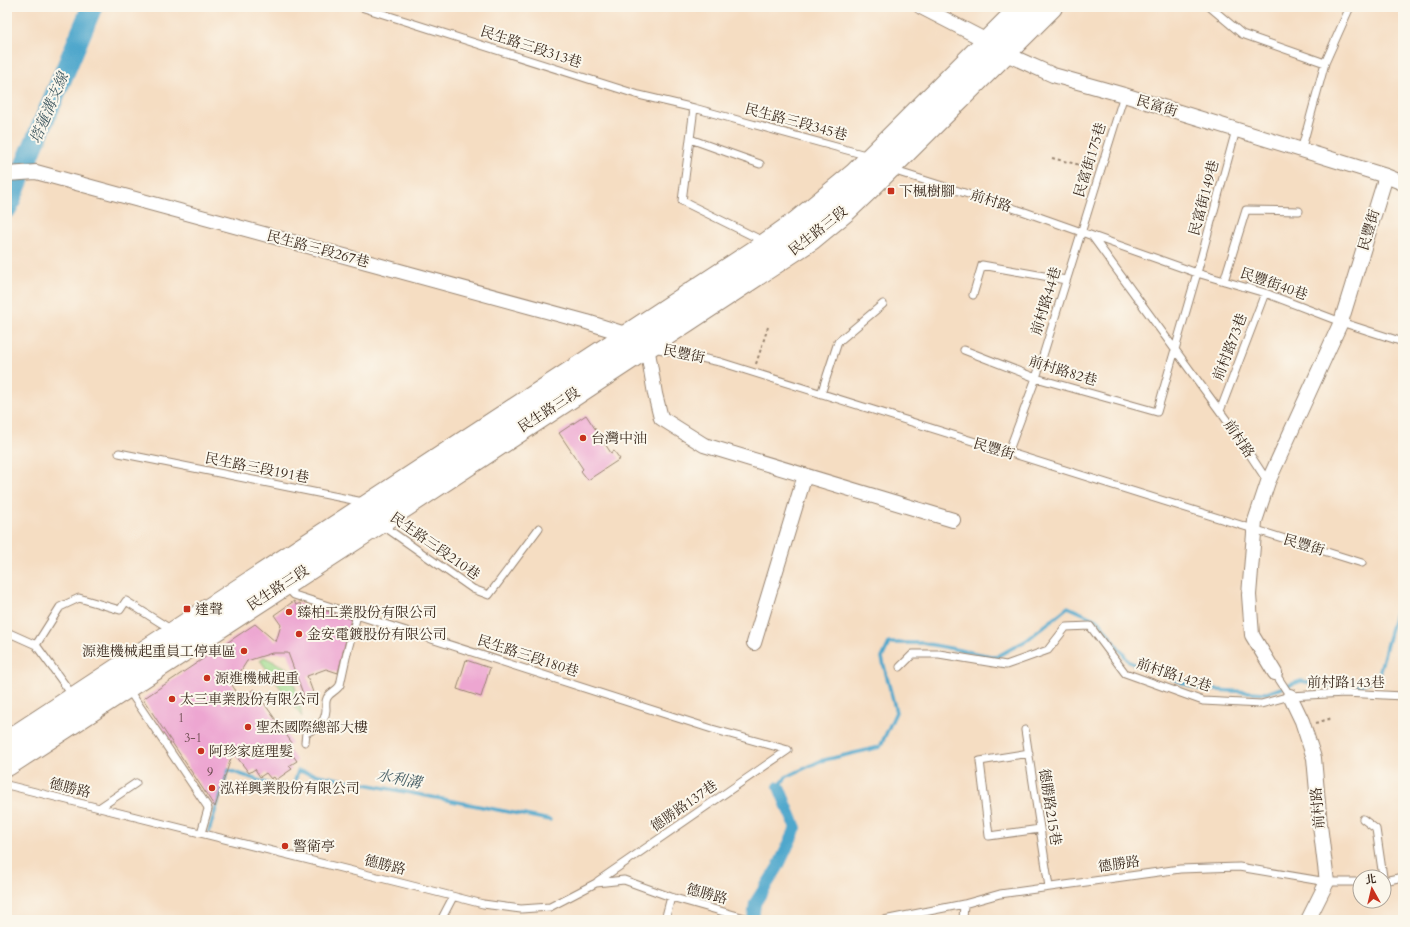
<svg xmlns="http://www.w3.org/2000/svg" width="1410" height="927" viewBox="0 0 1410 927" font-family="Cardo,'Noto Serif TC',serif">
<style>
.green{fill:#a3dd90;stroke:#6f8457}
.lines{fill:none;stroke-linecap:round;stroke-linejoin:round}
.stream{stroke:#4fa7cc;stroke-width:3.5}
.canal{stroke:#4fa7cc;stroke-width:12}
.river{stroke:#4fa7cc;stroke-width:21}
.building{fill:#eda6d1}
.service-casing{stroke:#988470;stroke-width:9}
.minor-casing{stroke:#988470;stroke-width:16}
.primary-casing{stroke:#988470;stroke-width:24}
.path{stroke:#988470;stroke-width:2;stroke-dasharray:3 3;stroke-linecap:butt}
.service{stroke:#fff;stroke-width:7}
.minor{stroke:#fff;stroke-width:14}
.primary{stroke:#fff;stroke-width:22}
.poi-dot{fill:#c8321e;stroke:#fbf7ec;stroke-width:1.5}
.labels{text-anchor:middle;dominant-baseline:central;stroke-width:4;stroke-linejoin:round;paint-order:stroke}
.number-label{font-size:12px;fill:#68494b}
.street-label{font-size:14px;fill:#3b2a1e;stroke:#fbf7ec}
.poi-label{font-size:14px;fill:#3b2a1e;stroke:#fbf7ec;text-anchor:start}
.water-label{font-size:15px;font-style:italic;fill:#435c64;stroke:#fbf7ec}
</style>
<rect width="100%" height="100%" fill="#fbf7ec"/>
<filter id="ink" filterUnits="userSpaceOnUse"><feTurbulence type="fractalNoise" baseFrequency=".025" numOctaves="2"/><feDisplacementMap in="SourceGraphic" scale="8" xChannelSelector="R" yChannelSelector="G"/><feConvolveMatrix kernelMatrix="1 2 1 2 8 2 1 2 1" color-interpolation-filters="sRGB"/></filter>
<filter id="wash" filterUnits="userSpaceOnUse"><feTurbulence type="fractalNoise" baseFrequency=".012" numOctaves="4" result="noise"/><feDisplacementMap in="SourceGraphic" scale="16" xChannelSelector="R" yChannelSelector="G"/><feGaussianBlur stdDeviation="0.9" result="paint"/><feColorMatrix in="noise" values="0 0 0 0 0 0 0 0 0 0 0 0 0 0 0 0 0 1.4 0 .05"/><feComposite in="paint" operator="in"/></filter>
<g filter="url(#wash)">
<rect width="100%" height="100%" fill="#f5ddc2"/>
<path class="green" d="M 264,657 L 289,669 L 299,699 L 302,717 L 260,660 Z"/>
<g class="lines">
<path class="stream" d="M 779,787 L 786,777 L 820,761 L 880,747 L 896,712 L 882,658 L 889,643 L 923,643 L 996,657 L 1027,640 L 1068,607 L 1099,621 L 1129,662 L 1199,689 L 1267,693 L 1301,681 L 1350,689 L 1378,678 L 1397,606 L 1403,601
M 209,831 L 228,770 L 290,791 L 292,791 L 298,771 L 550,820"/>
<path class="canal" d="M 753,920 L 755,903 L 778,867 L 796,828 L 779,787"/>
<path class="river" d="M 7,208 L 92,7"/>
</g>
<g id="blocks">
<path class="building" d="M 586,415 L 611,453 L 614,451 L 620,459 L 588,480 L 581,471 L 583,469 L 559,433 Z
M 294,601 L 296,605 L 300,603 L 305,610 L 311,606 L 351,619 L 338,673 L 326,669 L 307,676 L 314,695 L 305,699 L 288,653 L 272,653 L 247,661 L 232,685 L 241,699 L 254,689 L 292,743 L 287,747 L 297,761 L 289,766 L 292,769 L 276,780 L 274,777 L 271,779 L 266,773 L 260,777 L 255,769 L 249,773 L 233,752 L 215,807 L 143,699 L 255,624 L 276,642 L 281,625 L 274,615 Z
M 466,660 L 490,668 L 481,697 L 457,689 Z"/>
</g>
</g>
<g filter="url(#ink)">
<use href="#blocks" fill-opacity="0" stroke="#988470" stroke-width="1"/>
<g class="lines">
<g class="service-casing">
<path id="service" d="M 361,7 L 639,95 L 694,108 L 869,156
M 1210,7 L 1242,34 L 1325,63
M 694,108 L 682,201 L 765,242
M 690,139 L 760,164
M 1301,151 L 1325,63 L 1350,7
M 892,170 L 1025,212 L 1197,273 L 1265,293 L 1341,322 L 1403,342
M 1092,236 L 1233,429 L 1268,482
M 1224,281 L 1246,210 L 1299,211
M 973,295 L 982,265 L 1066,280
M 654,348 L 720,362 L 1362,563
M 964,350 L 1036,378 L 1157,412 L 1197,273 L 1236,130
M 821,394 L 838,342 L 883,304
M 1220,411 L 1265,293
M 119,453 L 363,502
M 1008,453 L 1036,378 L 1124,95
M 382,525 L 473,589 L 489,595 L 539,528
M 286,586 L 294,595 L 712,729 L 788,750
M 7,632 L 36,645 L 73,696
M 36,645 L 60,607 L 79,598 L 120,610 L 126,601 L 172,630
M 900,667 L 913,654 L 939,654 L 1006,665 L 1048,650 L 1066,627 L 1090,626 L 1125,673 L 1203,701 L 1261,704 L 1290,696 L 1345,693 L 1403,696
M 1275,673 L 1290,696
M 128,689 L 207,806 L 208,809 L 201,833
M 1025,730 L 1049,887
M 305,742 L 306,733 C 317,728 325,723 326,710 C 326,706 325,702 327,698 C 330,692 337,691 340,685 L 347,653 L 357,615
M 1029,753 L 980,761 L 989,836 L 1040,829
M 7,785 L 401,883 L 483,904 L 521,909 L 550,907 L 596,883 L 624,880 L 671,897 L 752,920
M 99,808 L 136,783
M 1363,819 L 1376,829 L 1383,877
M 598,881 L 788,750
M 1384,881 L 1403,877
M 441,920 L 453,897
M 665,920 L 671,897
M 884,920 L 964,904 L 1000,894 L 1180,869 L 1239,867 L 1327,882 L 1360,882
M 963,920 L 964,904"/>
</g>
<g class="minor-casing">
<path id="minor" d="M 921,7 L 987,41 L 1004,53 L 1053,75 L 1124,95 L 1386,176 L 1403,183
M 7,174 L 36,172 L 587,322 L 628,335
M 647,346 L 655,394 L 661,418 L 704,445 L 953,520
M 754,643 L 805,475
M 1275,673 L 1252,635 L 1249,595 L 1255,521 L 1268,482 L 1341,322 L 1386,176
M 1290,696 L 1302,721 L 1314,758 L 1320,825 L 1327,882 L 1308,920"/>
</g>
<g class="primary-casing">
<path id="primary" d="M 7,742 L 759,249 L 797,222 L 855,174 L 1022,7
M 7,765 L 373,527 L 811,239 L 845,211 L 868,189 L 1051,7"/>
</g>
<path class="path" d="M 1052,158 L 1092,168
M 756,364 L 768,327
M 1316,723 L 1332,718"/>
<use href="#service" class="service"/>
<use href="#minor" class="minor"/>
<use href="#primary" class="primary"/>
</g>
</g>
<g class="poi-dot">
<rect x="887" y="187" width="8" height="8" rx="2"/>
<circle cx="583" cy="438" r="4"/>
<rect x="183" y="605" width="8" height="8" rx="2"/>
<circle cx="289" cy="612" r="4"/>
<circle cx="299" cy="634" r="4"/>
<circle cx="244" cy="651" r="4"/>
<circle cx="207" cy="678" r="4"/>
<circle cx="172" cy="699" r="4"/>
<circle cx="248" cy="727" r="4"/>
<circle cx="201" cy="751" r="4"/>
<circle cx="212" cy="788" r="4"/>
<circle cx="285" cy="846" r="4"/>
</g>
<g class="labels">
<g class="number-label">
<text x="181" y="718">1</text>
<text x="193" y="738">3-1</text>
<text x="210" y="772">9</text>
</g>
<g class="street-label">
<text transform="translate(531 47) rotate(18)">民生路三段313巷</text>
<text transform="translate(1157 106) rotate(17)">民富街</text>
<text transform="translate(796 122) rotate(15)">民生路三段345巷</text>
<text transform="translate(1090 160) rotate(-73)">民富街175巷</text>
<text transform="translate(1204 198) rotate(-75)">民富街149巷</text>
<text transform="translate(991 201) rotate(18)">前村路</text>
<text transform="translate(1369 230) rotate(-73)">民豐街</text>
<text transform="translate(818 231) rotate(-38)">民生路三段</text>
<text transform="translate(318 249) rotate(15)">民生路三段267巷</text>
<text transform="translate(1274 284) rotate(19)">民豐街40巷</text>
<text transform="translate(1046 301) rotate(-73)">前村路44巷</text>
<text transform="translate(1230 347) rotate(-69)">前村路73巷</text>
<text transform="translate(684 354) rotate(12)">民豐街</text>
<text transform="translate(1063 371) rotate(17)">前村路82巷</text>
<text transform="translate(549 410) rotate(-33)">民生路三段</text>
<text transform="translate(1239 439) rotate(56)">前村路</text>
<text transform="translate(994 449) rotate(17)">民豐街</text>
<text transform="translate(257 468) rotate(11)">民生路三段191巷</text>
<text transform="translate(1304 545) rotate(17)">民豐街</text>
<text transform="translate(435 546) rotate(35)">民生路三段210巷</text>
<text transform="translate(278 588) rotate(-33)">民生路三段</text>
<text transform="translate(528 656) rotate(18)">民生路三段180巷</text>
<text transform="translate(1174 675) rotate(18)">前村路142巷</text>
<text x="1346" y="682">前村路143巷</text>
<text transform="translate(70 788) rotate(14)">德勝路</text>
<text transform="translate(684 806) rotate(-35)">德勝路137巷</text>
<text transform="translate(1050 807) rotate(81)">德勝路215巷</text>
<text transform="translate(1318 808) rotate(-95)">前村路</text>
<text transform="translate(1119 864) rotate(-8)">德勝路</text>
<text transform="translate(385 865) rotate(14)">德勝路</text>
<text transform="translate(707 894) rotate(15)">德勝路</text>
</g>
<g class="poi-label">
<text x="899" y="191">下楓樹腳</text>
<text x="591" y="438">台灣中油</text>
<text x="195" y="609">達聲</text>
<text x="297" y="612">臻柏工業股份有限公司</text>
<text x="307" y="634">金安電鍍股份有限公司</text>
<text x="236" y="651" text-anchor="end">源進機械起重員工停車區</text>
<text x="215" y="678">源進機械起重</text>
<text x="180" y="699">太三車業股份有限公司</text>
<text x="256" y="727">聖杰國際總部大樓</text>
<text x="209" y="751">阿珍家庭理髮</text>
<text x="220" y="788">泓祥興業股份有限公司</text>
<text x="293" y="846">警衛亭</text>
</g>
<g class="water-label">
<text transform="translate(49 108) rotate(-67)">塔蓮溝支線</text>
<text transform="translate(399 779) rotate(11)">水利溝</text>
</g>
</g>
<rect width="1410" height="927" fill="none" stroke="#fbf7ec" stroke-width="24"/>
<g transform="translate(1372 889) rotate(352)"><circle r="19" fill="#fbf7ec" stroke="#aea59a"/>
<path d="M0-3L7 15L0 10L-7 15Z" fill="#c8321e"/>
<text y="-6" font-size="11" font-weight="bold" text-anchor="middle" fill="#3b2a1e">北</text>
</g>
</svg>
